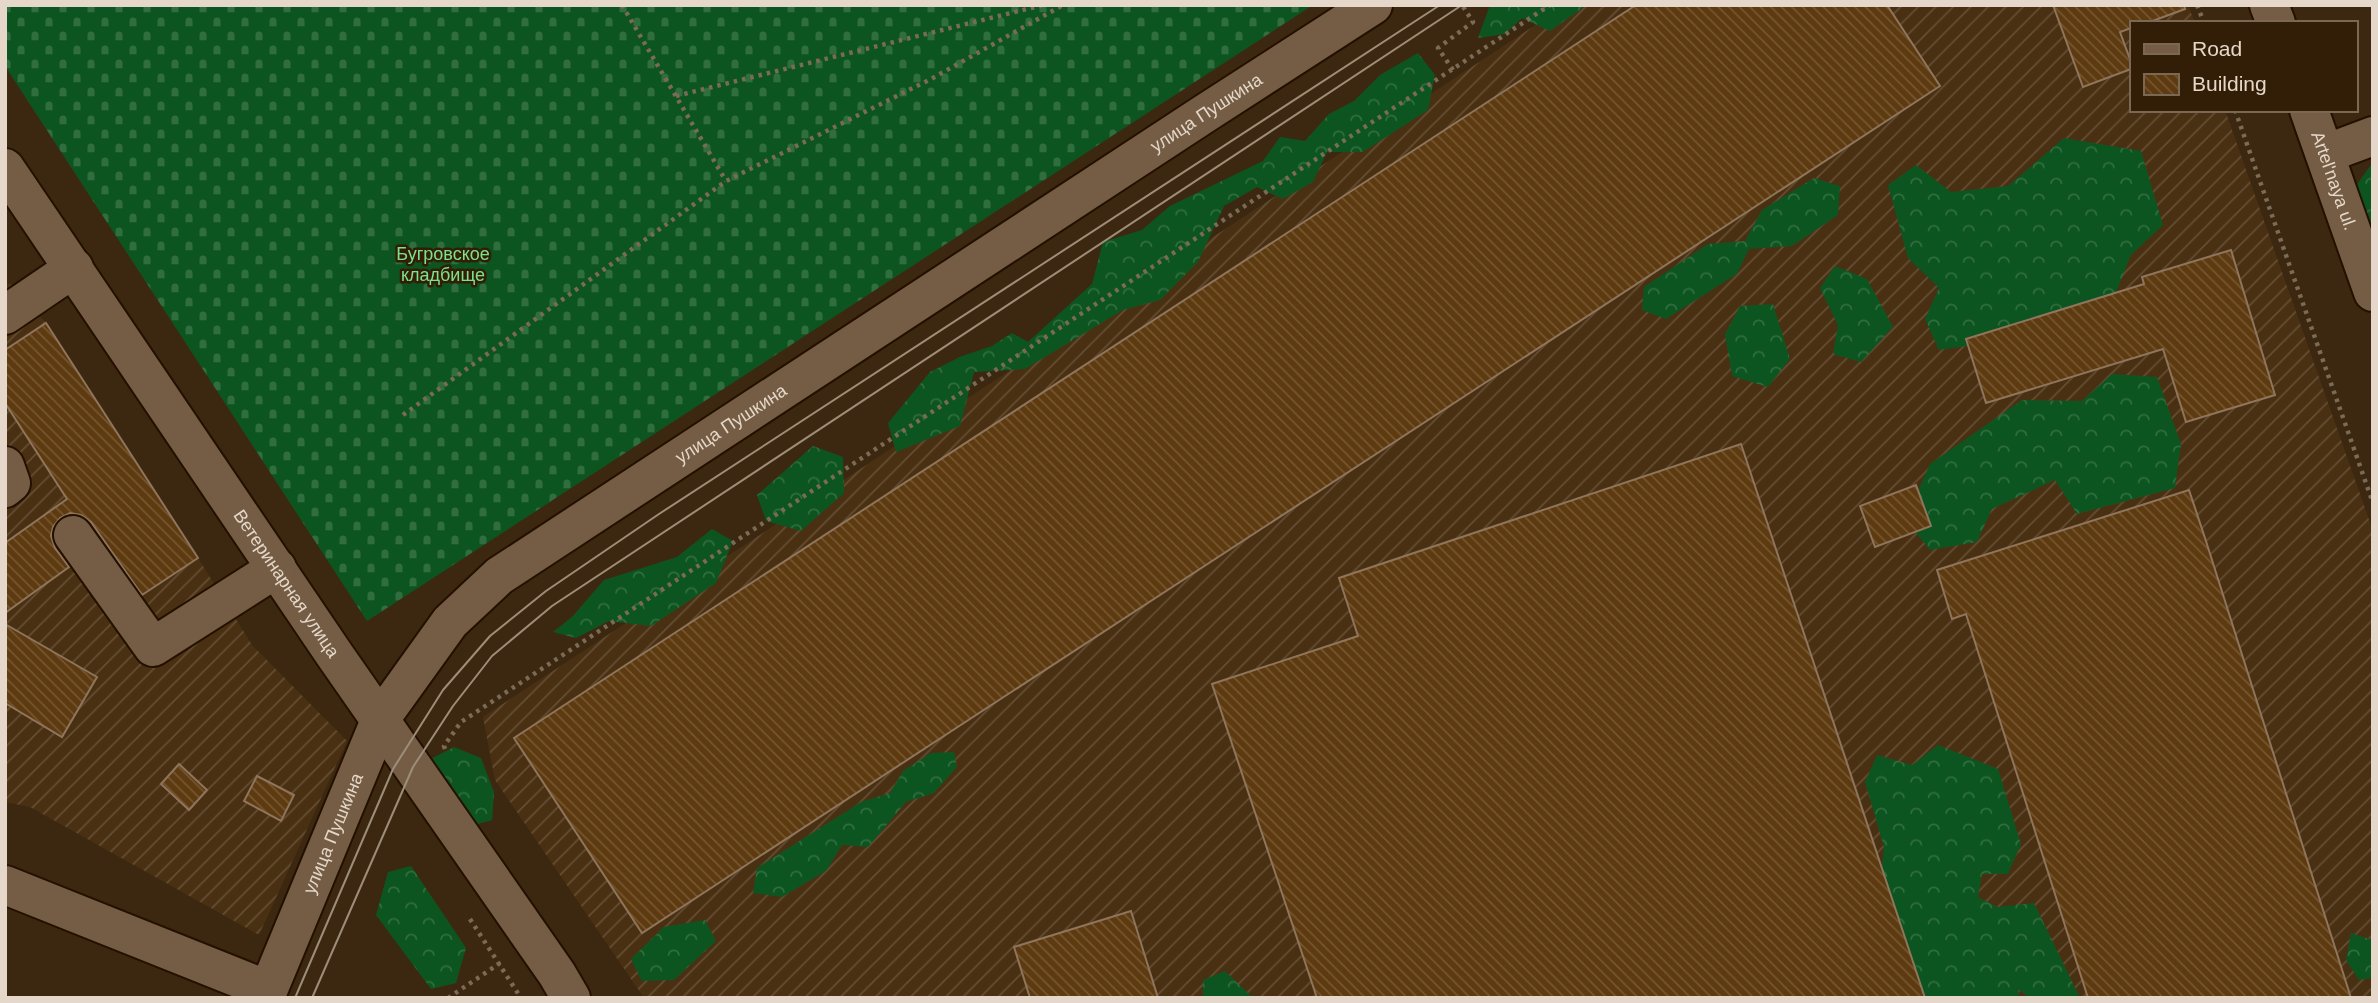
<svg xmlns="http://www.w3.org/2000/svg" width="2378" height="1003" viewBox="0 0 2378 1003" font-family="Arial,sans-serif">
<style>
.industrial{fill:url(#industrial-furrows)}
.forest{fill:url(#forest-crowns)}
.cemetery{fill:url(#cemetery-stones)}
.building{fill:url(#building-back-hatch);stroke:#8e755c;stroke-width:2}
.lines{fill:none;stroke-linecap:round;stroke-linejoin:round}
.minor-casing{stroke:#231000;stroke-width:42}
.path{stroke:#7b6a55;stroke-width:4.5;stroke-dasharray:3.5 5;stroke-linecap:butt}
.minor{stroke:#745d44;stroke-width:38}
.tram{stroke:#9d8d7a;stroke-width:2}
.labels{text-anchor:middle;dominant-baseline:central;stroke-width:5;stroke-linejoin:round;paint-order:stroke}
.street-label{font-size:18px;fill:#e5d7c9;stroke:#321e06}
.park-label{font-size:18px;fill:#7ce18a;stroke:#321e06}
</style>
<defs>
<pattern id="industrial-furrows" width="10" height="10" patternUnits="userSpaceOnUse" patternTransform="scale(1.75)"><rect width="10" height="10" fill="#4a3012"/><path d="M-1 1l2-2M0 10L10 0M9 11l2-2" fill="none" stroke="#644d33"/></pattern>
<pattern id="forest-crowns" width="20" height="18" patternUnits="userSpaceOnUse" patternTransform="scale(1.75)"><rect width="20" height="18" fill="#0d5520"/><path d="M2 6a3 3 0 1 1 6 0M12 15a3 3 0 1 1 6 0" fill="none" stroke="#306d3f"/></pattern>
<pattern id="cemetery-stones" width="16" height="16" patternUnits="userSpaceOnUse" patternTransform="scale(1.75)"><rect width="16" height="16" fill="#0d5520"/><path d="M2 7V4a2 2 0 0 1 4 0v3zM10 15v-3a2 2 0 0 1 4 0v3z" fill="#306d3f"/></pattern>
<pattern id="building-back-hatch" width="6" height="6" patternUnits="userSpaceOnUse" patternTransform="scale(1.75)"><rect width="6" height="6" fill="#5d3a0f"/><path d="M-1 5l2 2M0 0l6 6M5-1l2 2" fill="none" stroke="#745631"/></pattern>
</defs>
<rect width="100%" height="100%" fill="#3c2810"/>
<path class="industrial" d="M 1566,5 L 2188,5 L 2195,23 L 2131,23 L 2131,110 L 2225,110 L 2373,531 L 2373,998 L 644,998 L 495,780 L 483,717 Z
M 10,283 L 46,323 L 198,558 L 252,645 L 347,741 L 259,935 L 30,807 L 5,802 L 5,286 Z"/>
<path class="forest" d="M 1490,5 L 1587,5 L 1550,31 L 1522,18 L 1505,34 L 1478,38 Z
M 1418,53 L 1435,75 L 1428,110 L 1363,152 L 1327,152 L 1313,182 L 1283,199 L 1257,187 L 1224,206 L 1198,262 L 1160,300 L 1123,310 L 1025,369 L 974,372 L 960,426 L 896,452 L 888,423 L 930,372 L 962,356 L 992,346 L 1012,333 L 1028,342 L 1092,284 L 1103,242 L 1142,230 L 1170,206 L 1263,161 L 1280,137 L 1305,141 L 1329,114 L 1354,101 L 1380,75 Z
M 2064,138 L 2141,151 L 2163,225 L 2131,255 L 2108,313 L 2010,340 L 1939,350 L 1925,319 L 1939,288 L 1908,258 L 1888,185 L 1916,165 L 1951,192 L 2008,186 Z
M 2370,166 L 2373,166 L 2373,234 L 2351,193 Z
M 1814,178 L 1840,186 L 1838,215 L 1792,246 L 1749,249 L 1737,274 L 1666,319 L 1642,310 L 1644,287 L 1708,244 L 1745,241 L 1762,210 Z
M 1835,266 L 1867,279 L 1893,327 L 1861,362 L 1833,354 L 1838,325 L 1820,288 Z
M 1773,304 L 1790,359 L 1768,387 L 1732,376 L 1725,334 L 1740,306 Z
M 2112,374 L 2157,377 L 2181,444 L 2175,488 L 2077,514 L 2055,480 L 1992,509 L 1977,542 L 1930,550 L 1905,520 L 1930,464 L 2022,400 L 2082,401 Z
M 813,446 L 843,457 L 844,493 L 801,531 L 766,521 L 757,495 Z
M 712,529 L 733,541 L 716,583 L 651,626 L 609,621 L 576,638 L 553,632 L 572,617 L 604,580 L 677,557 Z
M 1938,745 L 1998,769 L 2021,844 L 2008,874 L 1982,874 L 1978,897 L 1997,907 L 2034,903 L 2080,998 L 2029,998 L 2018,989 L 2019,998 L 1913,998 L 1878,906 L 1884,847 L 1865,782 L 1877,755 L 1912,765 Z
M 454,747 L 481,758 L 494,792 L 492,820 L 445,833 L 423,763 Z
M 954,752 L 957,767 L 934,793 L 906,802 L 868,847 L 842,845 L 826,871 L 782,897 L 753,893 L 757,868 L 861,802 L 890,793 L 903,771 L 931,753 Z
M 411,866 L 466,948 L 456,983 L 431,989 L 376,915 L 388,872 Z
M 705,920 L 716,941 L 674,980 L 642,981 L 631,959 L 664,927 Z
M 2351,933 L 2373,940 L 2373,978 L 2359,980 L 2346,960 Z
M 1225,971 L 1253,998 L 1203,998 L 1203,980 Z"/>
<path class="cemetery" d="M 5,5 L 1313,5 L 367,621 L 5,66 Z"/>
<path class="building" d="M 1636,5 L 1887,5 L 1940,86 L 642,933 L 514,738 Z
M 2053,5 L 2184,5 L 2185,9 L 2147,23 L 2131,23 L 2131,28 L 2120,32 L 2131,62 L 2131,69 L 2083,87 Z
M 2231,250 L 2275,395 L 2186,422 L 2163,349 L 1986,403 L 1966,339 L 2144,284 L 2142,277 Z
M 46,323 L 198,558 L 142,595 L 91,522 L 81,515 L 70,513 L 60,518 L 53,527 L 51,536 L 55,548 L 69,567 L 5,613 L 5,543 L 67,499 L 5,403 L 5,350 Z
M 1741,444 L 1925,998 L 1317,998 L 1212,684 L 1358,636 L 1339,578 Z
M 1916,485 L 1931,526 L 1875,547 L 1860,506 Z
M 2189,490 L 2205,538 L 2351,998 L 2088,998 L 1966,614 L 1952,619 L 1937,570 Z
M 5,624 L 97,677 L 62,737 L 5,703 Z
M 179,764 L 207,790 L 189,810 L 161,784 Z
M 257,776 L 294,795 L 281,821 L 244,801 Z
M 1131,911 L 1158,998 L 1030,998 L 1014,947 Z"/>
<g class="lines">
<g class="minor-casing">
<g id="minor">
<path d="M 2269,5 L 2276,23"/>
<path id="s1" d="M 2309,110 L 2373,292"/>
<path d="M 2325,154 L 2373,136"/>
<path id="s2" d="M 5,168 L 334,654 L 557,974 L 571,998"/>
<path d="M 5,315 L 74,268"/>
<path d="M 5,466 L 11,483 L 5,488"/>
<path d="M 73,535 L 153,647 L 277,568"/>
<path d="M 5,885 L 268,990"/>
<path id="s3" d="M 265,998 L 381,718 L 450,622 L 499,576 L 1204,114 L 1373,5"/>
</g>
</g>
<path class="path" d="M 622,5 L 726,181
M 2197,5 L 2204,23
M 1453,70 L 1438,48 L 1473,22 L 1462,5
M 676,96 L 1043,5
M 2235,110 L 2373,503
M 403,415 L 726,181 L 931,79 L 1063,5
M 445,749 L 444,746 L 461,722 L 1550,5
M 470,919 L 521,998
M 448,998 L 500,963"/>
<use href="#minor" class="minor"/>
<path class="tram" d="M 295,998 L 393,769 L 443,690 L 490,636 L 546,591 L 659,514 L 1440,5
M 312,998 L 413,767 L 453,706 L 492,656 L 552,606 L 1462,5"/>
</g>
<g class="labels">
<g class="street-label">
<text stroke="none"><textPath href="#s3" startOffset="1334">улица Пушкина</textPath></text>
<text stroke="none"><textPath href="#s1" startOffset="75">Artel'naya ul.</textPath></text>
<text stroke="none"><textPath href="#s3" startOffset="766">улица Пушкина</textPath></text>
<text stroke="none"><textPath href="#s2" startOffset="502">Ветеринарная улица</textPath></text>
<text stroke="none"><textPath href="#s3" startOffset="178">улица Пушкина</textPath></text>
</g>
<g class="park-label">
<text x="443" y="254">Бугровское<tspan x="443" dy="21">кладбище</tspan></text>
</g>
</g>
<rect width="2378" height="1003" fill="none" stroke="#e5d7c9" stroke-width="14"/>
<rect x="2130" y="21" width="228" height="91" fill="#321e06" stroke="#7a6854" stroke-width="2"/>
<rect x="2144" y="44" width="35" height="10" fill="#745d44" stroke="#7a6854" stroke-width="2"/>
<text x="2192" y="56" font-size="21" fill="#e5d7c9">Road</text>
<rect x="2144" y="74" width="35" height="21" fill="url(#building-back-hatch)" stroke="#7a6854" stroke-width="2"/>
<text x="2192" y="91" font-size="21" fill="#e5d7c9">Building</text>
</svg>
